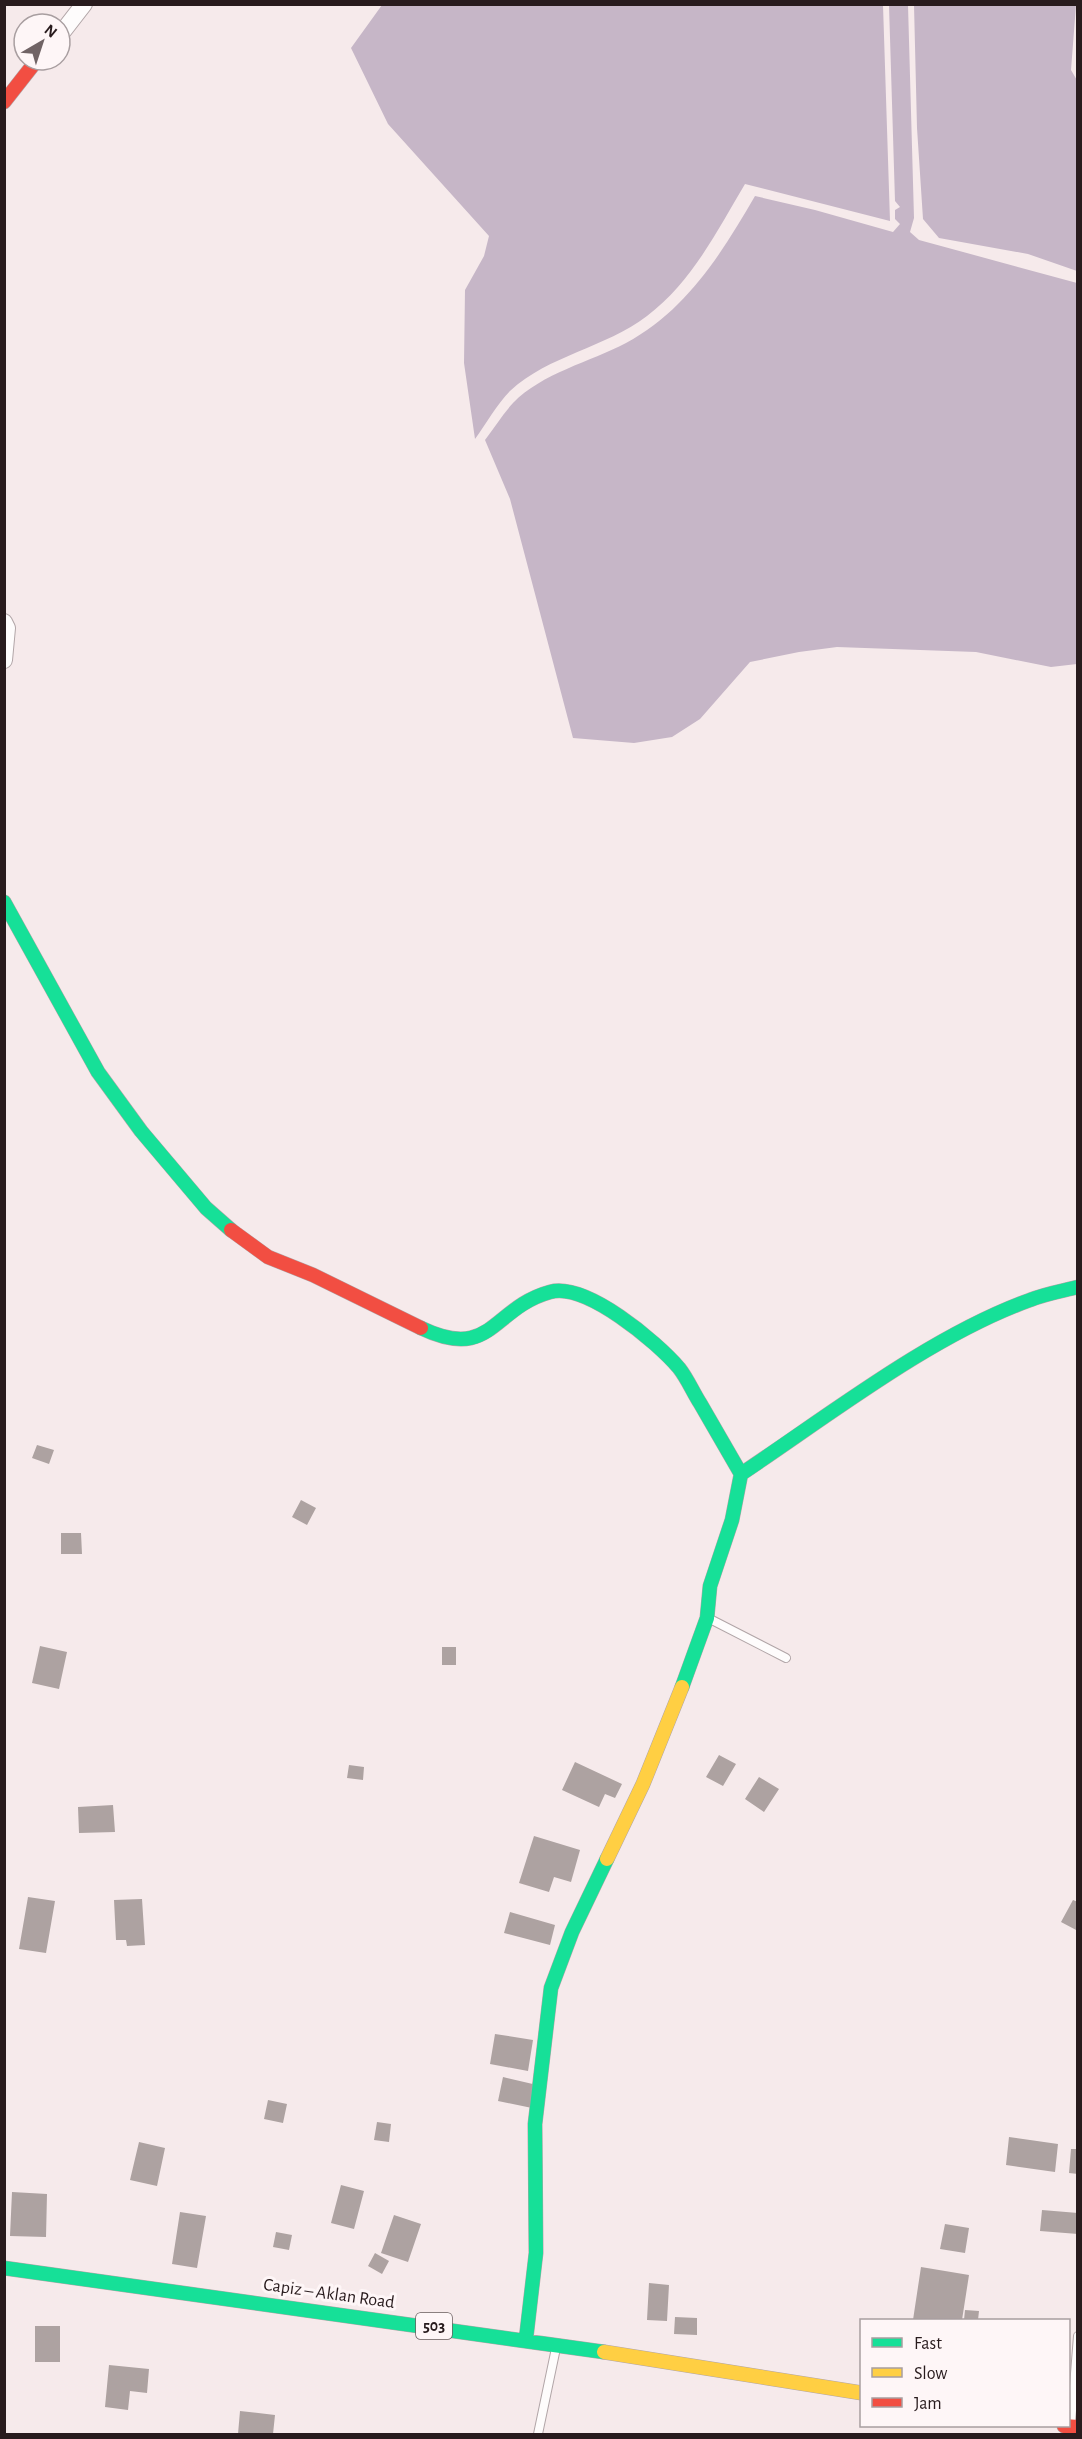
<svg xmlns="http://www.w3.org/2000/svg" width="1082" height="2439" viewBox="0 0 1082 2439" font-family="'Alegreya Sans',sans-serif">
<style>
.water{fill:#c6b6c7}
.building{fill:#ada2a1}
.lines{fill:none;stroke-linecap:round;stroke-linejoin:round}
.lane-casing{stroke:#b1a5a7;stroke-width:10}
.street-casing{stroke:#b1a5a7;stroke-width:18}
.fast-casing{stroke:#b1a5a7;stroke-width:15}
.slow-casing{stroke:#b1a5a7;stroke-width:15}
.jam-casing{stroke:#b1a5a7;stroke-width:15}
.lane{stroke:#fefcfc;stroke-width:8}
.street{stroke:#fefcfc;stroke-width:16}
.fast{stroke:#16e098;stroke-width:14}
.slow{stroke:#ffcf43;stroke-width:14}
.jam{stroke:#f24e42;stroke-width:14}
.labels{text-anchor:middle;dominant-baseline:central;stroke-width:6;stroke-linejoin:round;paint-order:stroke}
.shield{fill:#fef6f7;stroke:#685d5e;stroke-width:1.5}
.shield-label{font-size:16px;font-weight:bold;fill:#281b1d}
.street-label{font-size:18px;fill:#281b1d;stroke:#fef6f7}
</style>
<rect width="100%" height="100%" fill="#f6eaeb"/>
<path class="water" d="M 382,5 L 883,5 L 890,221 L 745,184 C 717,231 692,282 647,316 C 605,348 549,355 510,391 C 497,404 486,424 475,439 L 464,363 L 465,290 L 484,256 L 489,236 L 388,124 L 351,48 Z
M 889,5 L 908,5 L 914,218 L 910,232 L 919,240 L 1077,283 L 1077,664 L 1051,667 L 976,652 L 837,647 L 799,652 L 750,662 L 700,719 L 672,737 L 634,743 L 573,738 L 510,499 L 485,440 C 494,428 503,414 513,403 C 542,373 590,362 626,343 C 686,311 722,253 755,196 L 815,210 L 893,232 L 900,224 L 895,219 L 895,210 L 900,207 L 895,201 Z
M 914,5 L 1076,5 L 1071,70 L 1078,82 L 1077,271 L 1028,254 L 939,238 L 923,219 L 917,128 Z"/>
<path class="building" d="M 37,1445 L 54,1450 L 49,1464 L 32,1458 Z
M 301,1500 L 316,1508 L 307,1525 L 292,1517 Z
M 61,1533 L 81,1533 L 82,1554 L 61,1554 Z
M 40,1646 L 67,1652 L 59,1689 L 32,1683 Z
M 442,1647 L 456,1647 L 456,1665 L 442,1665 Z
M 719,1755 L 736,1764 L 723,1786 L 706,1777 Z
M 575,1762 L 622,1784 L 615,1798 L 605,1794 L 599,1807 L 562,1790 Z
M 349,1765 L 364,1767 L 363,1780 L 347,1778 Z
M 759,1777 L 779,1789 L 764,1812 L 745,1799 Z
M 113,1805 L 115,1832 L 79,1833 L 78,1807 Z
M 534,1836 L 580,1850 L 571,1882 L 554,1877 L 549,1892 L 519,1883 Z
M 28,1897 L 55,1901 L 46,1953 L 19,1949 Z
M 142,1899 L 145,1945 L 127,1946 L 126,1940 L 116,1940 L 114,1900 Z
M 1073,1900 L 1078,1902 L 1078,1931 L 1061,1922 Z
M 510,1912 L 555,1925 L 550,1945 L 504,1933 Z
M 495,2034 L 533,2040 L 528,2071 L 490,2064 Z
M 503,2077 L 537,2085 L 532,2108 L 498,2101 Z
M 268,2100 L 287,2104 L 283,2123 L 264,2119 Z
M 377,2122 L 391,2124 L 389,2142 L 374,2140 Z
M 1009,2137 L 1058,2144 L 1055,2172 L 1006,2165 Z
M 139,2142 L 165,2148 L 157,2186 L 130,2180 Z
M 1071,2149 L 1078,2149 L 1078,2174 L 1069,2173 Z
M 341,2185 L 364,2191 L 354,2229 L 331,2223 Z
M 12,2192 L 47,2194 L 46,2237 L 10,2236 Z
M 1042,2210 L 1078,2213 L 1078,2234 L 1040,2231 Z
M 180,2212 L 206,2216 L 197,2268 L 172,2264 Z
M 394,2215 L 421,2224 L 408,2262 L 381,2253 Z
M 945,2224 L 969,2228 L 965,2253 L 940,2249 Z
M 276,2232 L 292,2235 L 289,2250 L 273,2247 Z
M 375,2253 L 389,2261 L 382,2274 L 368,2266 Z
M 921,2267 L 969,2275 L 962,2320 L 913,2320 Z
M 649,2283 L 669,2285 L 667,2321 L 647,2320 Z
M 965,2310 L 979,2311 L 978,2320 L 964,2320 Z
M 675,2317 L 697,2318 L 697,2335 L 674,2334 Z
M 35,2326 L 60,2326 L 60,2362 L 35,2362 Z
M 109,2365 L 149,2369 L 147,2393 L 130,2391 L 128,2410 L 105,2407 Z
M 240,2411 L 275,2415 L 273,2434 L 238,2434 Z"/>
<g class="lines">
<g class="lane-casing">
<path id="lane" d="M 710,1619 L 786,1658
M 1071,2423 L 1078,2336
M 538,2434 L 556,2348"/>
</g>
<g class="street-casing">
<path id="street" d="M 60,35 L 84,4
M 4,622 L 7,628 L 4,660"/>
</g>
<g class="fast-casing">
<path id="fast" d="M 4,902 L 98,1072 L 141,1131 L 206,1208 L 231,1230
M 421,1328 C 492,1362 492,1308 550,1292 C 586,1282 657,1342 679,1368 C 687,1378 693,1392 700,1403 C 714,1427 727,1450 741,1474 L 732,1520 L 710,1586 L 707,1618 L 682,1687
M 741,1474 C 828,1416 932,1335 1030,1300 C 1045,1294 1062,1291 1078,1287
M 4,2268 L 604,2352
M 526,2339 L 536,2253 L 535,2124 L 551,1988 L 572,1932 L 607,1859"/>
</g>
<g class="slow-casing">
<path id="slow" d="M 607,1859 L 643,1784 L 682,1687
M 604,2352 L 862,2393"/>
</g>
<g class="jam-casing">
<path id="jam" d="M 4,102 L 37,60
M 231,1230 L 268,1257 L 313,1275 L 421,1328
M 1064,2426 L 1078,2427"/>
</g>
<use href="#lane" class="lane"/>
<use href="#street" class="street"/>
<use href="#fast" class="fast"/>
<use href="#slow" class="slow"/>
<use href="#jam" class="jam"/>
</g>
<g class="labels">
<rect class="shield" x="416" y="2313" width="36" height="26" rx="4.5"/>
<g class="shield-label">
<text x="434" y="2326">503</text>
</g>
<g class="street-label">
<text transform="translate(329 2294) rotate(8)">Capiz – Aklan Road</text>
</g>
</g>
<rect width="1082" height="2439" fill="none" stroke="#281b1d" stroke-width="12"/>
<rect x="860" y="2319" width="210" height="108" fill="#fef6f7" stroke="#a89ea0" stroke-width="1.5"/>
<rect x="872" y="2338" width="30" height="9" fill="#16e098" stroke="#a89ea0" stroke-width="1.5"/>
<text x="914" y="2349" font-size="18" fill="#281b1d">Fast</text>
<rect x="872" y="2368" width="30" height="9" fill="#ffcf43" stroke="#a89ea0" stroke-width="1.5"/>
<text x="914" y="2379" font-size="18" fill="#281b1d">Slow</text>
<rect x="872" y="2398" width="30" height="9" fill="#f24e42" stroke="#a89ea0" stroke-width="1.5"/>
<text x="914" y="2409" font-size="18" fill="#281b1d">Jam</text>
<g transform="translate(42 42) rotate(39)"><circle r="28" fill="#fef6f7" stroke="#a89ea0" stroke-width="1.5"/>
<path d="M0-4.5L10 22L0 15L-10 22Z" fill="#706365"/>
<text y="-9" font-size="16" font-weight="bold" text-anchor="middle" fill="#281b1d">N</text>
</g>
</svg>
